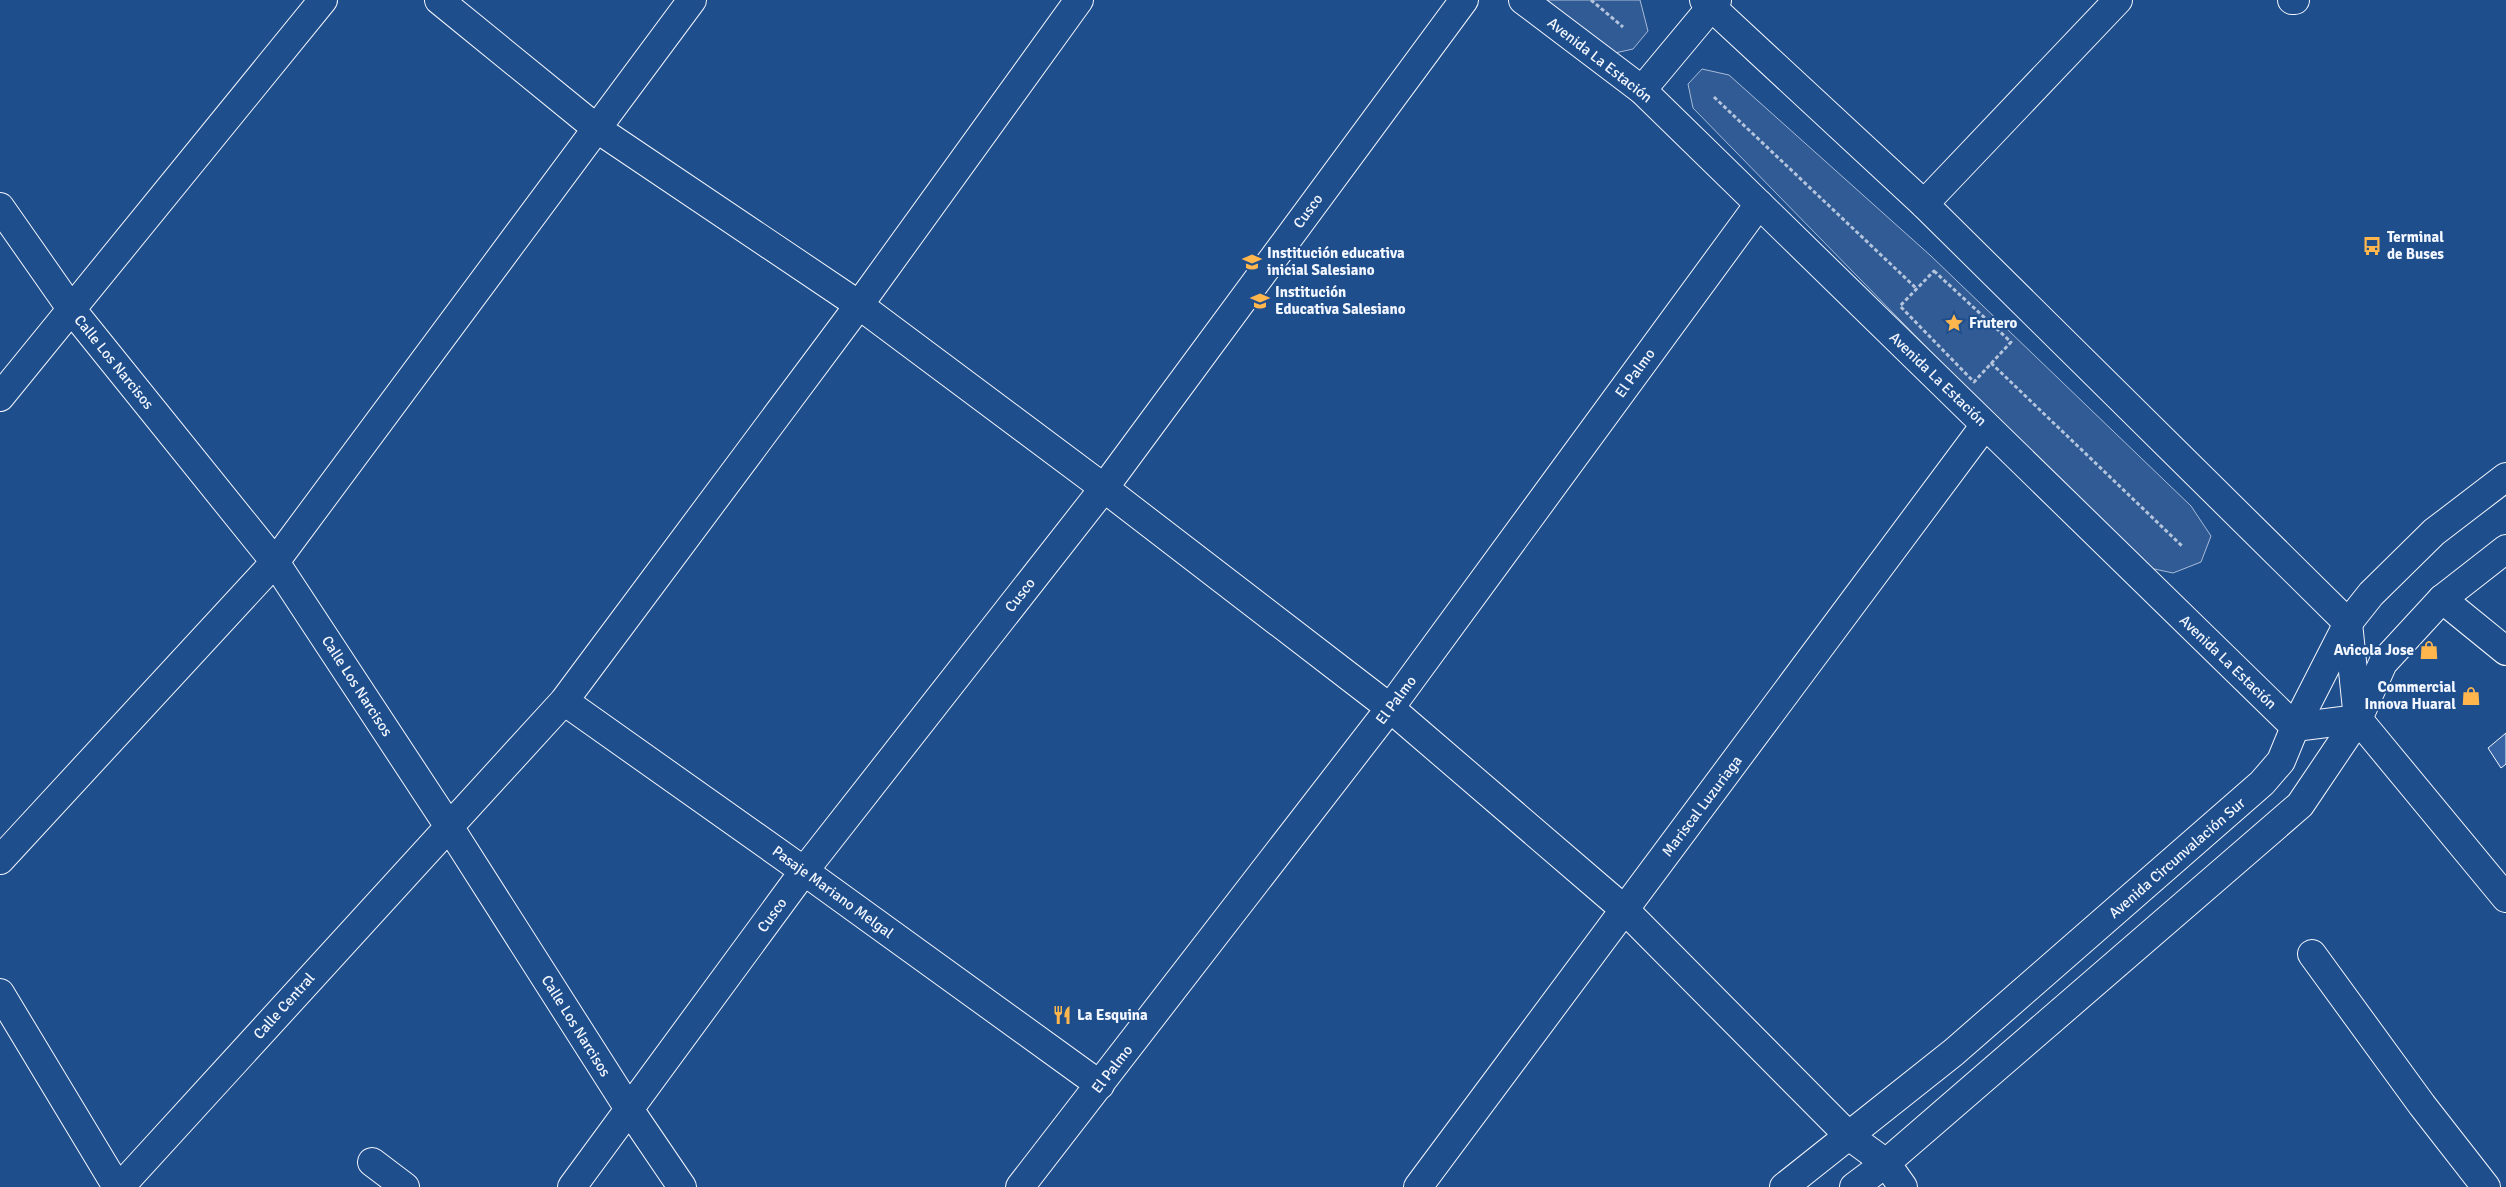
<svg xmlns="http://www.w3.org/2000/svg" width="2506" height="1187" viewBox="0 0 2506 1187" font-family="Signika,sans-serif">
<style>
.built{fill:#305b95;stroke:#a8bbd7}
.building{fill:#3563a3;stroke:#f2f6ff}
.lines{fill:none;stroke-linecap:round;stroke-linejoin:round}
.minor-casing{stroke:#f2f6ff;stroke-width:30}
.major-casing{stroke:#f2f6ff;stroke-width:30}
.highway-casing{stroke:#f2f6ff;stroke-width:30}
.path{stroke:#b3c4dc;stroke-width:3;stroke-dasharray:4 2.5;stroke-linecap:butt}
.minor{stroke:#1f4e8c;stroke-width:28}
.major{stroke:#1f4e8c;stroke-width:28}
.highway{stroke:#1f4e8c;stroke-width:28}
.labels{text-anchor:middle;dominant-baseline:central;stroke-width:4;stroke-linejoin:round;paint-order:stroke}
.street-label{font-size:15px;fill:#f2f6ff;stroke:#1f4e8c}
.poi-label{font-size:15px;font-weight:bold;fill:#f2f6ff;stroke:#1f4e8c;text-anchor:start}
</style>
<rect width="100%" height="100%" fill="#1f4e8c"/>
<path class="built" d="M 1542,0 L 1640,0 L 1648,31 L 1633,49 L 1606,55 Z
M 1702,69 L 1729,75 L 1931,256 L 2191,506 L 2211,536 L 2201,562 L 2173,573 L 2145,567 L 1982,404 L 1693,108 L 1688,84 Z"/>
<path class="building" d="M 2506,733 L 2506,764 L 2501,768 L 2488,748 Z"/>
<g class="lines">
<g class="minor-casing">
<path id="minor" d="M 439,0 L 596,128 L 859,305 L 1104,488 L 1390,708 L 1625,910 L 1849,1136 L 1886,1163 L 1903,1187
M 2292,0 L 2295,0
M 1642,90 L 1717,0
M 1924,204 L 2118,0
M 0,207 L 72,310 L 275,562 L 448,825 L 629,1109 L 682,1187
M 0,397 L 323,0
M 2442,599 L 2506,651
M 564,701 L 804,871 L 1100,1085
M 0,860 L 275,562 L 692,0
M 2312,954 L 2422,1105 L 2486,1187
M 0,993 L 117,1187
M 372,1162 L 405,1187
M 120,1187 L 564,701 L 859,305 L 1079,0
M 572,1187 L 804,871 L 1104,488 L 1464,0
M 1020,1187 L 1390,708 L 1759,204
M 1418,1187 L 1985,425
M 1784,1187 L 1954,1052 L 2262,783 L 2281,761 L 2295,727
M 1854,1187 L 1886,1163 L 2300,805 L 2358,719"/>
</g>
<g class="major-casing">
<path id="major" d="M 2358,719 L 2383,663 L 2442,599 L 2506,549
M 2295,727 L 2348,623 L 2371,594 L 2434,532 L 2506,477"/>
</g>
<g class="highway-casing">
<path id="highway" d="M 1523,0 L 1642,90 L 2295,727 L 2358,719
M 1704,0 L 1924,204 L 2348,623 L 2358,719 L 2506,898"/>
</g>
<path class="path" d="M 1591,0 L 1623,27
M 1714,97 L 1917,289
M 1934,271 L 2011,342 L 1974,382 L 1900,306 Z
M 1991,363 L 2182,546"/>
<use href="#minor" class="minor"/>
<use href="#major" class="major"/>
<use href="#highway" class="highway"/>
</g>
<defs>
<g id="bus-bare" transform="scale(1.5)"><path d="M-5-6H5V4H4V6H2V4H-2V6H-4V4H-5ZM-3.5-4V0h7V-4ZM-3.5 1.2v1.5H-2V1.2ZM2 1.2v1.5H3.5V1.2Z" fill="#ffb74d" stroke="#1f4e8c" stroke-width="2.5" paint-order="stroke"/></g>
<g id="school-bare" transform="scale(1.5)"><path d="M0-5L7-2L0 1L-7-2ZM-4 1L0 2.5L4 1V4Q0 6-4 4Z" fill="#ffb74d" stroke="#1f4e8c" stroke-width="2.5" paint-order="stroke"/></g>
<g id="sight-bare" transform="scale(1.5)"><path d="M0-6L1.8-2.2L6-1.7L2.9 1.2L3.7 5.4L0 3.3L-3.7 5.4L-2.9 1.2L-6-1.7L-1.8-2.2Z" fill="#ffb74d" stroke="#1f4e8c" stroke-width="2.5" paint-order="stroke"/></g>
<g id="shop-bare" transform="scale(1.5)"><path d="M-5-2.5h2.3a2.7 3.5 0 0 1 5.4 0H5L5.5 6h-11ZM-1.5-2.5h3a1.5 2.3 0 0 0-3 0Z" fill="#ffb74d" stroke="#1f4e8c" stroke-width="2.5" paint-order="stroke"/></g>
<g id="restaurant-bare" transform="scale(1.5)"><path d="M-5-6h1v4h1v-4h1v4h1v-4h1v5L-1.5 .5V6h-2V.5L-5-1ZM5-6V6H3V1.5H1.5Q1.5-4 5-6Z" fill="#ffb74d" stroke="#1f4e8c" stroke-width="2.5" paint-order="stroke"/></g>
</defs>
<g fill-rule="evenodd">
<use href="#bus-bare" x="2372" y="246"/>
<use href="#school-bare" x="1252" y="262"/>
<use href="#school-bare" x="1260" y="301"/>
<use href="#sight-bare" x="1954" y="323"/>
<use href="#shop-bare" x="2429" y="650"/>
<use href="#shop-bare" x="2471" y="696"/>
<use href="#restaurant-bare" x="1062" y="1015"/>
</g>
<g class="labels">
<g class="street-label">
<text transform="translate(1600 60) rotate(38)">Avenida La Estación</text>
<text transform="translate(1308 211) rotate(-54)">Cusco</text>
<text transform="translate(114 362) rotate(51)">Calle Los Narcisos</text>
<text transform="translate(1635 373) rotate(-54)">El Palmo</text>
<text transform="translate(1938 379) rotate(44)">Avenida La Estación</text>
<text transform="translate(1020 595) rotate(-52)">Cusco</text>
<text transform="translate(2228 662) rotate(44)">Avenida La Estación</text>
<text transform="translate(357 686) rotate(57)">Calle Los Narcisos</text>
<text transform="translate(1396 700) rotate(-53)">El Palmo</text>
<text transform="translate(1702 806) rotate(-53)">Mariscal Luzuriaga</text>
<text transform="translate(2177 858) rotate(-41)">Avenida Circunvalación Sur</text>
<text transform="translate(833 892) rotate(36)">Pasaje Mariano Melgal</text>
<text transform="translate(772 915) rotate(-54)">Cusco</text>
<text transform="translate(284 1006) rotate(-48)">Calle Central</text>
<text transform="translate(576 1026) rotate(58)">Calle Los Narcisos</text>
<text transform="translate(1112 1069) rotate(-52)">El Palmo</text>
</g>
<g class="poi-label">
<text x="2387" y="237">Terminal<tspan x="2387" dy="17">de Buses</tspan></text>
<text x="1267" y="253">Institución educativa<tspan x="1267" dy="17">inicial Salesiano</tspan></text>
<text x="1275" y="292">Institución<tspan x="1275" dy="17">Educativa Salesiano</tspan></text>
<text x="1969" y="323">Frutero</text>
<text x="2414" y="650" text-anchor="end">Avicola Jose</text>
<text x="2456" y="687" text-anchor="end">Commercial<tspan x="2456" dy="17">Innova Huaral</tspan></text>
<text x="1077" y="1015">La Esquina</text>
</g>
</g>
</svg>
